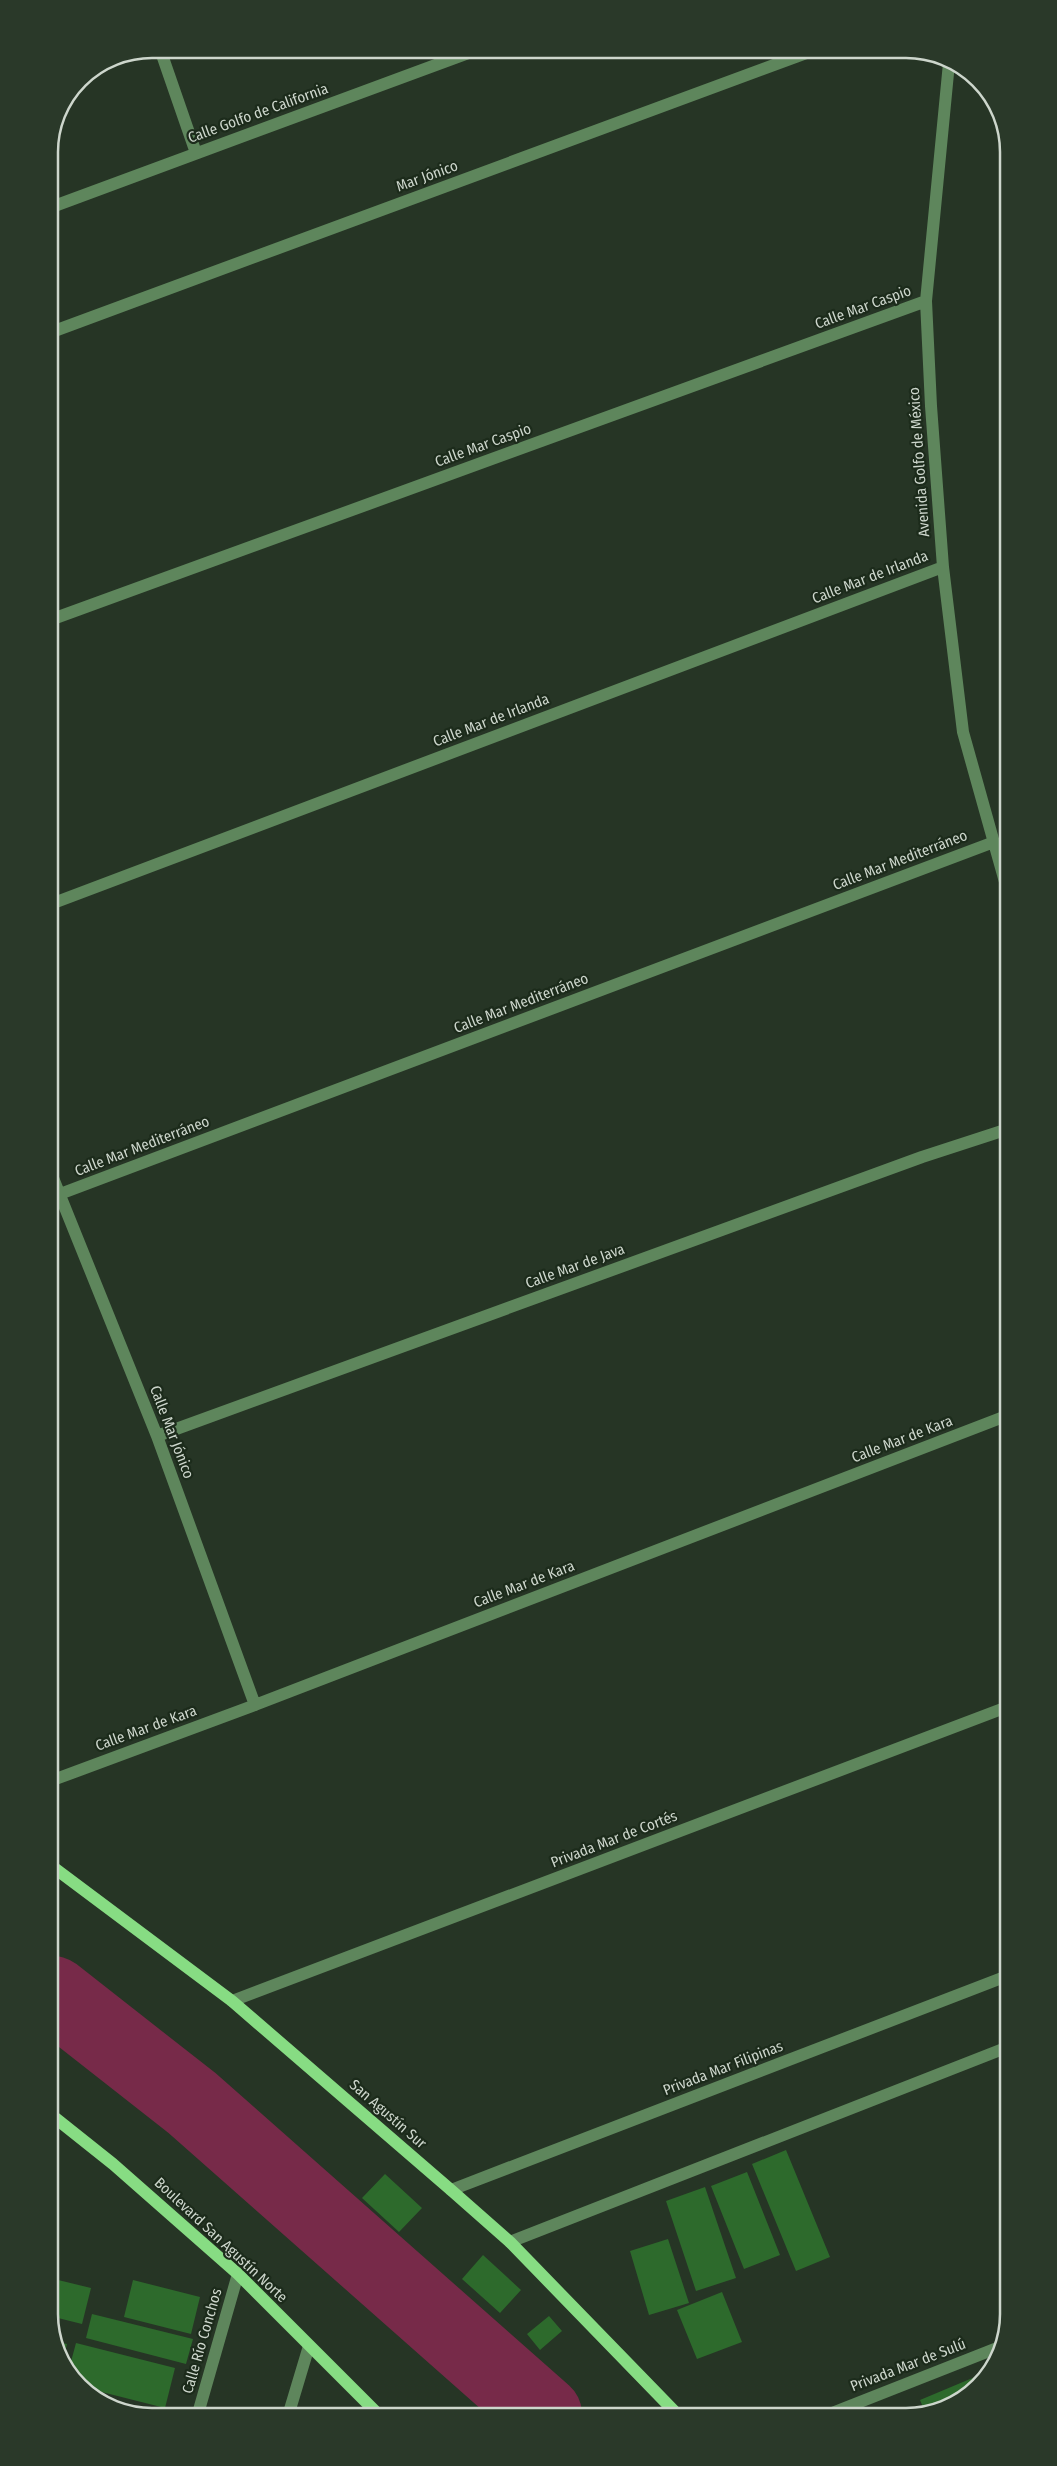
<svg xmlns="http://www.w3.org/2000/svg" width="1057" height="2466" viewBox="0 0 1057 2466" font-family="'Fira Sans Condensed',sans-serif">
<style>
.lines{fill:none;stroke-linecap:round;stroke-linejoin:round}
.river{stroke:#772a49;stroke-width:76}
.building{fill:#2d6a2c}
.minor{stroke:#5e865c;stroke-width:12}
.major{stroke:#87dc83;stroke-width:12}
.labels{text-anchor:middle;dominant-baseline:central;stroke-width:4.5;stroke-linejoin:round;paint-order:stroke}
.street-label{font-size:15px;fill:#cdd6cc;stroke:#1c2b1b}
.rim{fill:none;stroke:#cdd6cc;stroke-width:2.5}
</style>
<rect width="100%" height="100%" fill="#263525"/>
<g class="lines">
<path class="river" d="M 53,1994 L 192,2103 L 544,2414"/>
</g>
<path class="building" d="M 786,2150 L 830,2257 L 796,2271 L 752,2164 Z
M 747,2172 L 780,2255 L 744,2269 L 711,2186 Z
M 385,2174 L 422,2208 L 399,2232 L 362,2198 Z
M 705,2187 L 736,2278 L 696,2291 L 666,2201 Z
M 668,2239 L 689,2303 L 649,2315 L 630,2251 Z
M 483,2255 L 521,2290 L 500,2313 L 462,2279 Z
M 54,2279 L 91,2288 L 82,2324 L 54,2317 Z
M 133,2280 L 200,2297 L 191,2334 L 124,2317 Z
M 722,2292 L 742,2342 L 697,2359 L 677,2310 Z
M 92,2314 L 193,2339 L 186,2364 L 86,2338 Z
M 549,2316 L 562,2331 L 540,2350 L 527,2334 Z
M 54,2341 L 67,2344 L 63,2360 L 54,2347 Z
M 76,2343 L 175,2368 L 165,2408 L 82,2387 L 69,2369 Z
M 982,2374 L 984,2379 L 938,2412 L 925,2412 L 920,2400 Z"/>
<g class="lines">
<path class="minor" d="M 160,49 L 196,153
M 949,63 L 926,301 L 931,406 L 943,567 L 963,732 L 1005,882
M 49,208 L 479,49
M 49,333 L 817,49
M 50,620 L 926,301
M 51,904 L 943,567
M 51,1173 L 157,1436 L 255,1705
M 60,1194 L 994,842
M 157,1436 L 922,1157 L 1005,1130
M 53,1780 L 255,1705 L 1006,1416
M 232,2001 L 1007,1707
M 451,2190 L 1007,1976
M 510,2242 L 1008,2047
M 832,2413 L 997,2348
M 288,2416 L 309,2346
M 197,2417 L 238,2274"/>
<path class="major" d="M 53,1867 L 232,2001 L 451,2190 L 510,2242 L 677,2414
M 54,2117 L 113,2164 L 238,2274 L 379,2415"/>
</g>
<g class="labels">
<g class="street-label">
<text transform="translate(258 113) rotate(-20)">Calle Golfo de California</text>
<text transform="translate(427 176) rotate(-20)">Mar Jónico</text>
<text transform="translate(863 307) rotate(-20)">Calle Mar Caspio</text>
<text transform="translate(483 445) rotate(-20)">Calle Mar Caspio</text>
<text transform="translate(919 462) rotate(-94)">Avenida Golfo de México</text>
<text transform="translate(870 577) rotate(-21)">Calle Mar de Irlanda</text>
<text transform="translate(491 720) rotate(-21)">Calle Mar de Irlanda</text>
<text transform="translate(900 860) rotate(-21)">Calle Mar Mediterráneo</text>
<text transform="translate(521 1003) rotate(-21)">Calle Mar Mediterráneo</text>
<text transform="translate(142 1146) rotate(-21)">Calle Mar Mediterráneo</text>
<text transform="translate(575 1266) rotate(-20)">Calle Mar de Java</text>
<text transform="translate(172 1432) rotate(69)">Calle Mar Jónico</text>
<text transform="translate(902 1439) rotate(-21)">Calle Mar de Kara</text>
<text transform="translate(524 1584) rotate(-21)">Calle Mar de Kara</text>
<text transform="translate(146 1728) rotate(-20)">Calle Mar de Kara</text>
<text transform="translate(614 1839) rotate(-21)">Privada Mar de Cortés</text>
<text transform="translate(723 2068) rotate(-21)">Privada Mar Filipinas</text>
<text transform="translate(388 2114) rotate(41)">San Agustín Sur</text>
<text transform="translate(221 2240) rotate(43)">Boulevard San Agustín Norte</text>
<text transform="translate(202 2341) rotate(-74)">Calle Río Conchos</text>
<text transform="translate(908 2365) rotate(-21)">Privada Mar de Sulú</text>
</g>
</g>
<path d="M0 0H1057V2466H0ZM152 58H906A94 94 0 0 1 1000 152V2314A94 94 0 0 1 906 2408H152A94 94 0 0 1 58 2314V152A94 94 0 0 1 152 58Z" fill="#2a3929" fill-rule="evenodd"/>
<path class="rim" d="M152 58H906A94 94 0 0 1 1000 152V2314A94 94 0 0 1 906 2408H152A94 94 0 0 1 58 2314V152A94 94 0 0 1 152 58Z"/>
</svg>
